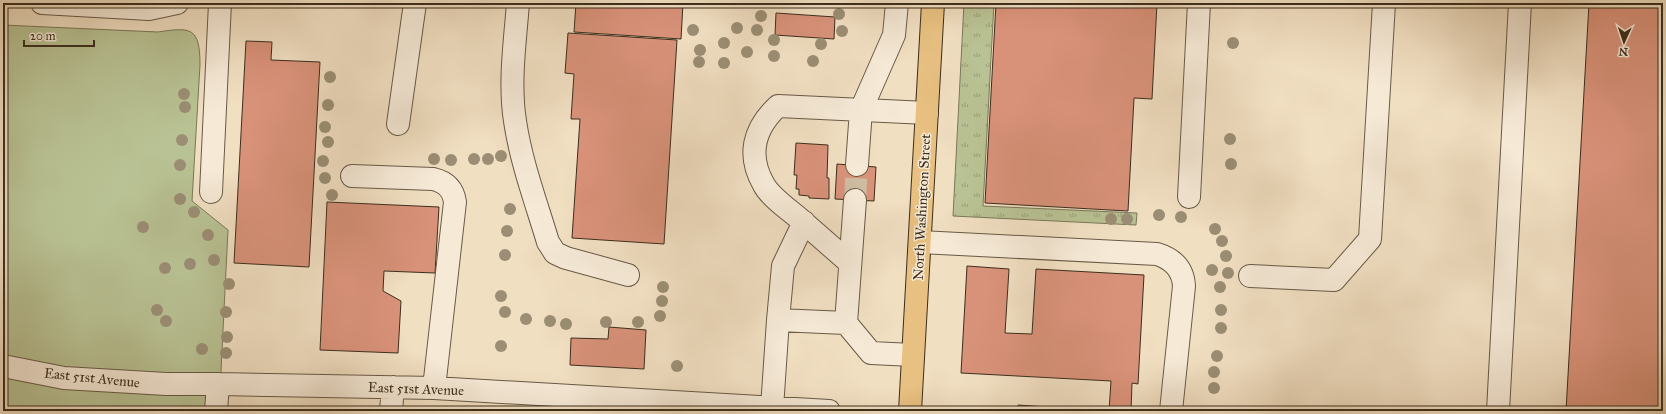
<svg xmlns="http://www.w3.org/2000/svg" width="1666" height="414" viewBox="0 0 1666 414" font-family="'IM FELL Great Primer',serif">
<style>
.grass{fill:url(#grass-tufts);stroke:#7a7858}
.park{fill:#b9c294;stroke:#7a7858}
.building{fill:#d9927a;stroke:#3b2e1c}
.lines{fill:none;stroke-linecap:round;stroke-linejoin:round}
.minor-tunnel{stroke:#cdbca1;stroke-width:22;stroke-dasharray:22 11;stroke-linecap:butt}
.minor-casing{stroke:#685a46;stroke-width:24}
.major-casing{stroke:#3b2e1c;stroke-width:24}
.minor{stroke:#f6ead7;stroke-width:22}
.major{stroke:#e8c081;stroke-width:22}
.tree{fill:#9b8e74}
.labels{text-anchor:middle;dominant-baseline:central;stroke-width:3;stroke-linejoin:round;paint-order:stroke}
.street-label{font-size:14px;fill:#3b2e1c;stroke:#f6ead7}
</style>
<defs>
<pattern id="grass-tufts" width="24" height="20" patternUnits="userSpaceOnUse"><rect width="24" height="20" fill="#b9c294"/><path d="M3 7l-1-3M5 7V3M7 7l1-3M15 17l-1-3M17 17v-4M19 17l1-3" fill="none" stroke="#989e78"/></pattern>
</defs>
<rect width="100%" height="100%" fill="#f1dfc2"/>
<filter id="stains"><feTurbulence type="fractalNoise" baseFrequency=".005" numOctaves="4"/><feColorMatrix values="0 0 0 0 .2 0 0 0 0 .09 0 0 0 0 .02 0 0 0 .5 -.17"/></filter>
<radialGradient id="worn" r=".72"><stop offset=".6" stop-color="#630" stop-opacity="0"/><stop offset="1" stop-color="#630" stop-opacity=".3"/></radialGradient>
<path class="grass" d="M 964,3 L 994,3 L 983,206 L 1137,213 L 1136,225 L 953,216 Z"/>
<path class="park" d="M 3,25 L 158,32 C 191,27 200,27 200,65 L 192,201 L 228,230 L 219,411 L 3,411 Z"/>
<path class="building" d="M 576,3 L 683,3 L 681,39 L 574,32 Z
M 996,3 L 1157,3 L 1152,99 L 1134,98 L 1128,211 L 985,203 Z
M 1589,3 L 1663,4 L 1663,411 L 1566,411 Z
M 776,13 L 835,17 L 834,39 L 775,35 Z
M 568,33 L 677,40 L 664,244 L 572,238 L 580,119 L 571,119 L 574,74 L 565,73 Z
M 246,41 L 272,42 L 271,60 L 320,62 L 309,267 L 234,263 Z
M 796,143 L 828,145 L 827,178 L 829,178 L 829,199 L 809,198 L 809,196 L 799,195 L 799,189 L 796,189 L 797,175 L 794,175 Z
M 837,164 L 876,167 L 874,201 L 835,199 Z
M 327,202 L 439,207 L 435,273 L 384,271 L 383,291 L 401,301 L 398,353 L 320,350 Z
M 967,266 L 1009,269 L 1005,333 L 1032,334 L 1036,269 L 1144,275 L 1138,384 L 1132,383 L 1131,411 L 1109,411 L 1111,381 L 961,373 Z
M 609,327 L 646,330 L 644,369 L 570,365 L 571,338 L 608,339 Z
M 1018,405 L 1060,408 L 1060,411 L 1018,411 Z"/>
<g class="lines">
<path class="minor-tunnel" d="M 855,200 L 857,165"/>
<g class="minor-casing">
<path id="minor" d="M 42,3 L 149,9 L 177,3
M 518,3 C 515,42 509,83 515,121 C 521,162 536,202 548,242 L 555,253 L 566,258 L 628,275
M 398,124 L 415,3
M 857,165 L 861,110 L 894,35 L 897,3
M 352,176 L 433,179 C 446,182 453,189 455,202 L 434,388
M 211,192 L 220,3
M 1189,197 L 1199,3
M 855,200 L 846,323 L 871,353 L 913,355
M 920,242 L 1157,254 C 1173,259 1183,269 1184,286 L 1171,411
M 850,263 C 834,249 818,235 802,221 C 791,211 771,198 764,185 C 747,156 753,129 778,106 L 927,113
M 1250,276 L 1334,280 L 1370,239 L 1384,3
M 778,320 L 783,266 L 804,222
M 3,366 L 64,378 L 166,384 L 218,384 L 434,388 L 829,411
M 772,408 L 778,320 L 846,323
M 216,411 L 218,384
M 391,411 L 393,387
M 1498,411 L 1520,3"/>
</g>
<g class="major-casing">
<path id="major" d="M 910,411 L 933,3"/>
</g>
<use href="#minor" class="minor"/>
<use href="#major" class="major"/>
</g>
<g class="tree">
<circle cx="839" cy="14" r="6"/>
<circle cx="761" cy="16" r="6"/>
<circle cx="737" cy="28" r="6"/>
<circle cx="693" cy="30" r="6"/>
<circle cx="757" cy="30" r="6"/>
<circle cx="842" cy="31" r="6"/>
<circle cx="774" cy="40" r="6"/>
<circle cx="724" cy="43" r="6"/>
<circle cx="1233" cy="43" r="6"/>
<circle cx="821" cy="44" r="6"/>
<circle cx="700" cy="50" r="6"/>
<circle cx="747" cy="52" r="6"/>
<circle cx="774" cy="56" r="6"/>
<circle cx="813" cy="61" r="6"/>
<circle cx="699" cy="62" r="6"/>
<circle cx="724" cy="63" r="6"/>
<circle cx="330" cy="77" r="6"/>
<circle cx="184" cy="94" r="6"/>
<circle cx="328" cy="105" r="6"/>
<circle cx="185" cy="107" r="6"/>
<circle cx="325" cy="127" r="6"/>
<circle cx="1230" cy="139" r="6"/>
<circle cx="182" cy="140" r="6"/>
<circle cx="328" cy="142" r="6"/>
<circle cx="501" cy="156" r="6"/>
<circle cx="434" cy="159" r="6"/>
<circle cx="474" cy="159" r="6"/>
<circle cx="488" cy="159" r="6"/>
<circle cx="451" cy="160" r="6"/>
<circle cx="323" cy="161" r="6"/>
<circle cx="1231" cy="164" r="6"/>
<circle cx="180" cy="165" r="6"/>
<circle cx="325" cy="178" r="6"/>
<circle cx="332" cy="195" r="6"/>
<circle cx="180" cy="199" r="6"/>
<circle cx="510" cy="209" r="6"/>
<circle cx="194" cy="212" r="6"/>
<circle cx="1159" cy="215" r="6"/>
<circle cx="1181" cy="217" r="6"/>
<circle cx="1111" cy="219" r="6"/>
<circle cx="1127" cy="219" r="6"/>
<circle cx="143" cy="227" r="6"/>
<circle cx="1215" cy="229" r="6"/>
<circle cx="507" cy="231" r="6"/>
<circle cx="208" cy="235" r="6"/>
<circle cx="1222" cy="241" r="6"/>
<circle cx="505" cy="255" r="6"/>
<circle cx="1226" cy="256" r="6"/>
<circle cx="214" cy="260" r="6"/>
<circle cx="190" cy="264" r="6"/>
<circle cx="165" cy="268" r="6"/>
<circle cx="1212" cy="270" r="6"/>
<circle cx="1228" cy="273" r="6"/>
<circle cx="229" cy="284" r="6"/>
<circle cx="663" cy="287" r="6"/>
<circle cx="1220" cy="287" r="6"/>
<circle cx="501" cy="296" r="6"/>
<circle cx="662" cy="301" r="6"/>
<circle cx="157" cy="310" r="6"/>
<circle cx="1221" cy="310" r="6"/>
<circle cx="226" cy="312" r="6"/>
<circle cx="505" cy="312" r="6"/>
<circle cx="660" cy="316" r="6"/>
<circle cx="526" cy="319" r="6"/>
<circle cx="166" cy="321" r="6"/>
<circle cx="550" cy="321" r="6"/>
<circle cx="606" cy="322" r="6"/>
<circle cx="638" cy="322" r="6"/>
<circle cx="566" cy="324" r="6"/>
<circle cx="1221" cy="328" r="6"/>
<circle cx="227" cy="337" r="6"/>
<circle cx="501" cy="346" r="6"/>
<circle cx="202" cy="349" r="6"/>
<circle cx="226" cy="353" r="6"/>
<circle cx="1217" cy="356" r="6"/>
<circle cx="677" cy="366" r="6"/>
<circle cx="1214" cy="372" r="6"/>
<circle cx="1214" cy="388" r="6"/>
</g>
<g class="labels">
<g class="street-label">
<text transform="translate(922 207) rotate(-87)">North Washington Street</text>
<text transform="translate(92 378) rotate(6)">East 51st Avenue</text>
<text transform="translate(416 389) rotate(2)">East 51st Avenue</text>
</g>
</g>
<rect width="1666" height="414" fill="none" stroke="#f1dfc2" stroke-width="16"/>
<rect x="4" y="4" width="1658" height="406" fill="none" stroke="#3b2e1c" stroke-width="2"/>
<rect x="8" y="8" width="1650" height="398" fill="none" stroke="#3b2e1c"/>
<g transform="translate(1624 42) rotate(183)" stroke="#f6ead7" stroke-width="3" paint-order="stroke">
<path d="M0-3L7 15L0 10L-7 15Z" fill="#3b2e1c"/>
<text y="-6" font-size="11" font-weight="bold" text-anchor="middle" fill="#3b2e1c">N</text>
</g>
<path d="M24 40v6h70v-6" fill="none" stroke="#3b2e1c" stroke-width="2"/>
<text x="30" y="40" font-size="12" fill="#3b2e1c" stroke="#f6ead7" stroke-width="3" paint-order="stroke">20 m</text>
<rect width="100%" height="100%" filter="url(#stains)"/>
<rect width="100%" height="100%" fill="url(#worn)"/>
</svg>
